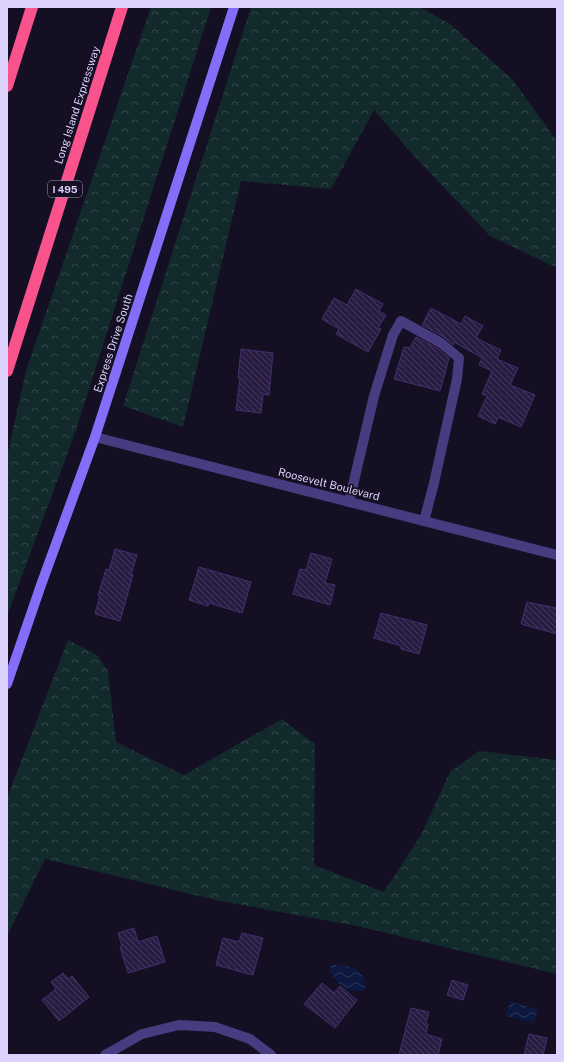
<svg xmlns="http://www.w3.org/2000/svg" width="564" height="1062" viewBox="0 0 564 1062" font-family="'Public Sans',sans-serif">
<style>
.forest{fill:url(#forest-crowns)}
.water{fill:url(#water-waves)}
.building{fill:url(#building-back-hatch);stroke:#442f6e}
.lines{fill:none;stroke-linecap:round;stroke-linejoin:round}
.lane{stroke:#483c80;stroke-width:10}
.street{stroke:#483c80;stroke-width:10}
.secondary{stroke:#846ef9;stroke-width:10}
.highway{stroke:#f8538c;stroke-width:12}
.labels{text-anchor:middle;dominant-baseline:central;stroke-width:3.5;stroke-linejoin:round;paint-order:stroke}
.shield{fill:#150f23;stroke:#a198bc;stroke-width:1}
.shield-label{font-size:10px;font-weight:bold;fill:#ddd2fd}
.street-label{font-size:11px;fill:#ddd2fd;stroke:#150f23}
</style>
<defs>
<pattern id="forest-crowns" width="20" height="18" patternUnits="userSpaceOnUse"><rect width="20" height="18" fill="#122a2c"/><path d="M2 6a3 3 0 1 1 6 0M12 15a3 3 0 1 1 6 0" fill="none" stroke="#34484c"/></pattern>
<pattern id="water-waves" width="16" height="10" patternUnits="userSpaceOnUse"><rect width="16" height="10" fill="#0c183f"/><path d="M0 5q4-4 8 0t8 0" fill="none" stroke="#2f395c"/></pattern>
<pattern id="building-back-hatch" width="6" height="6" patternUnits="userSpaceOnUse"><rect width="6" height="6" fill="#291c43"/><path d="M-1 5l2 2M0 0l6 6M5-1l2 2" fill="none" stroke="#483c5f"/></pattern>
</defs>
<rect width="100%" height="100%" fill="#150f23"/>
<path class="forest" d="M 151,7 L 211,7 L 74,436 L 7,616 L 7,456 L 26,371 Z
M 251,7 L 420,7 L 450,24 L 512,79 L 557,141 L 557,268 L 490,236 L 415,157 L 374,110 L 331,189 L 241,181 L 183,427 L 123,406 Z
M 68,640 L 97,655 L 108,671 L 116,742 L 184,775 L 282,719 L 315,744 L 314,865 L 384,892 L 421,835 L 450,772 L 479,751 L 557,760 L 557,974 L 357,926 L 220,901 L 45,859 L 7,936 L 7,798 Z"/>
<path class="water" d="M 333,964 C 346,967 358,965 364,979 C 366,983 366,985 365,989 C 351,997 332,982 330,967 Z
M 510,1002 L 538,1009 L 534,1023 L 506,1016 Z"/>
<path class="building" d="M 356,289 L 383,304 L 379,311 L 386,315 L 378,328 L 381,329 L 368,352 L 336,334 L 339,329 L 322,319 L 334,298 L 347,305 Z
M 431,308 L 461,324 L 465,316 L 483,326 L 476,338 L 501,350 L 497,359 L 518,368 L 510,385 L 535,395 L 521,427 L 498,417 L 495,424 L 478,416 L 487,396 L 482,394 L 492,371 L 479,365 L 482,358 L 454,342 L 453,345 L 444,337 L 422,325 Z
M 416,337 L 437,348 L 449,358 L 440,391 L 394,379 L 404,347 L 410,348 Z
M 241,349 L 273,353 L 269,395 L 263,394 L 261,413 L 236,410 L 240,378 L 238,378 Z
M 115,549 L 137,555 L 131,575 L 133,575 L 120,621 L 95,614 L 100,595 L 98,595 L 106,569 L 109,570 Z
M 311,553 L 332,559 L 325,583 L 335,585 L 330,605 L 293,594 L 300,569 L 306,570 Z
M 199,567 L 251,582 L 242,613 L 209,603 L 208,606 L 189,600 Z
M 527,602 L 557,608 L 557,634 L 521,624 Z
M 381,613 L 427,625 L 419,654 L 401,649 L 401,646 L 374,638 Z
M 134,928 L 138,942 L 157,936 L 165,962 L 128,973 L 120,947 L 122,946 L 118,933 Z
M 242,933 L 263,938 L 253,975 L 216,965 L 223,938 L 239,942 Z
M 63,973 L 69,979 L 72,976 L 89,997 L 59,1021 L 42,1000 L 56,989 L 51,982 Z
M 452,980 L 468,985 L 463,1000 L 447,995 Z
M 322,983 L 334,993 L 340,986 L 357,1000 L 335,1028 L 304,1004 Z
M 411,1008 L 429,1012 L 426,1023 L 428,1024 L 426,1034 L 442,1039 L 438,1055 L 399,1055 Z
M 529,1034 L 547,1038 L 543,1055 L 524,1055 Z"/>
<g class="lines">
<path class="lane" d="M 349,502 L 374,396 L 393,335 L 401,321 L 441,343 L 459,358 L 457,379 L 434,483 L 424,521"/>
<path class="street" d="M 95,437 L 557,555
M 105,1055 L 142,1034 L 179,1025 L 215,1027 L 250,1039 L 271,1055"/>
<path class="secondary" d="M 7,684 L 41,585 L 95,437 L 234,7"/>
<path class="highway" d="M 7,86 L 32,7
M 7,371 L 122,7"/>
</g>
<g class="labels">
<rect class="shield" x="48" y="181" width="34" height="16" rx="3"/>
<g class="shield-label">
<text x="65" y="189">I 495</text>
</g>
<g class="street-label">
<text transform="translate(77 105) rotate(-72)">Long Island Expressway</text>
<text transform="translate(113 343) rotate(-72)">Express Drive South</text>
<text transform="translate(329 484) rotate(14)">Roosevelt Boulevard</text>
</g>
</g>
<rect width="564" height="1062" fill="none" stroke="#ddd2fd" stroke-width="16"/>
</svg>
